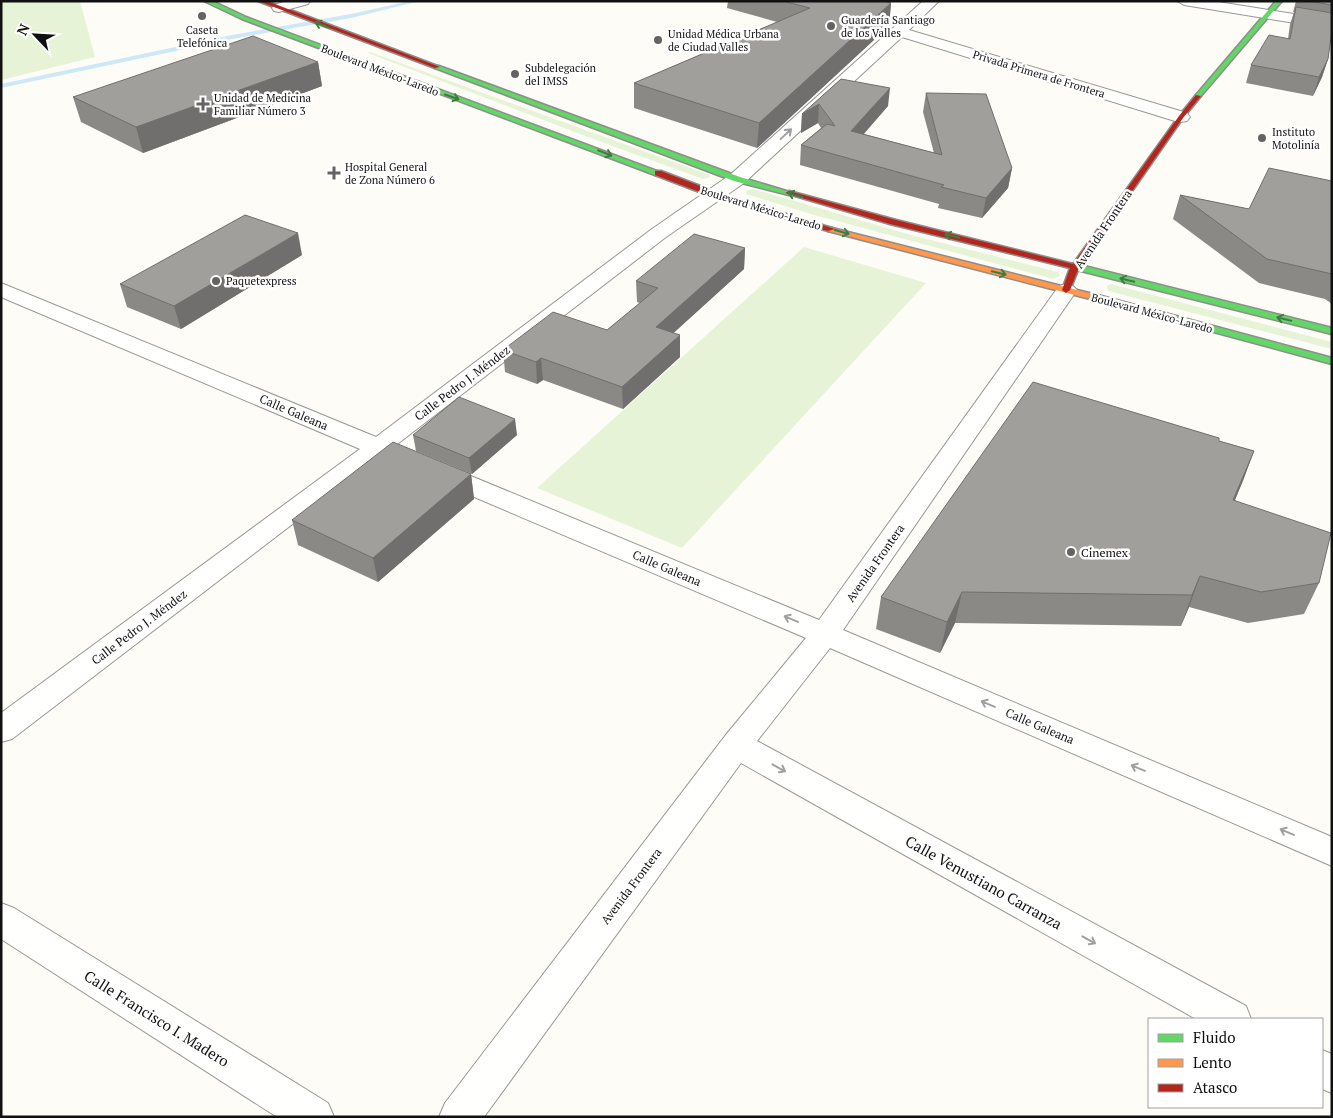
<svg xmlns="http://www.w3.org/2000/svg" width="1333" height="1118" viewBox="0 0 1333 1118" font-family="'PT Serif',serif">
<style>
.green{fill:#e7f3d7}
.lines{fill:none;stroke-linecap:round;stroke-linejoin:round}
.stream{fill:#cde8f7;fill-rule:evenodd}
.street-casing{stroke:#979795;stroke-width:2}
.fast-casing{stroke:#8e8d8b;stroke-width:3}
.slow-casing{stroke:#8e8d8b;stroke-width:3}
.jam-casing{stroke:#8e8d8b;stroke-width:3}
.street{fill:#fffffe;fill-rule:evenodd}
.fast{fill:#63d668;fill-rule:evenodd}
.slow{fill:#ff974d;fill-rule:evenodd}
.jam{fill:#b3261e;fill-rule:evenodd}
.wall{fill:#8a8986}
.shaded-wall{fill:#716f6d}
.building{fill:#a19f9c;stroke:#716f6d}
.oneway{stroke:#3e7d41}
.oneway2{stroke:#a0a09f}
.poi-dot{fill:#646362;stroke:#fff;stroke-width:2}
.labels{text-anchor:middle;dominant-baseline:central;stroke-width:5;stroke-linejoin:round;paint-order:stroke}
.far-poi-label{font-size:11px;fill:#111;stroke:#fff;text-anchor:start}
.far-street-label{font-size:11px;fill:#111;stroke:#fff}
.street-label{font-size:12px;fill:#111;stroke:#fff}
.poi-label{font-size:12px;fill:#111;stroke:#fff;text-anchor:start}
.near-street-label{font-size:15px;fill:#111;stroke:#fff}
</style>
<rect width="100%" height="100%" fill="#fdfcf7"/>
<path class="green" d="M 1,1 L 80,1 L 95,57 L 1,80 Z
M 370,52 L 710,175 L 710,177 L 703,179 L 604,143 L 368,53 Z
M 753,189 L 911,235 L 1058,272 L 1060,276 L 1053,279 L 811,214 L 746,194 L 746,191 Z
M 804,247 L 926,283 L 682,548 L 537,488 Z
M 1111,284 L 1332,342 L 1332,349 L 1108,291 L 1107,286 Z"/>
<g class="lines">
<path class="stream" d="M 410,1 L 420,1 L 351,18 L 232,39 L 1,88 L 1,84 L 232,35 L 351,14 Z"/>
<g class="street-casing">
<path id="street" d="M 287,1 L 310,1 L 308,4 L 279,12 L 274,11 L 272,8 L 274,5 Z
M 923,1 L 939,1 L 909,30 L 1187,113 L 1190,117 L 1187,121 L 1181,122 L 1175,121 L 902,37 L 744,183 L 666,237 L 396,445 L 819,620 L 1059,286 L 1066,284 L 1073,286 L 1077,290 L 843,630 L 1332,837 L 1332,866 L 830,648 L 757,741 L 1246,1006 L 1251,1019 L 1196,1019 L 741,763 L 484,1117 L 439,1117 L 445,1103 L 725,736 L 806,638 L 380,457 L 12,739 L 1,742 L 1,713 L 360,449 L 1,297 L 1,283 L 376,437 L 652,229 L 730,175 Z
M 1177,1 L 1212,1 L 1332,20 L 1332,29 L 1184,5 Z
M 1,903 L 14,908 L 328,1103 L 334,1117 L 277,1117 L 1,939 Z
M 1322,1050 L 1332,1054 L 1332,1093 L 1322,1089 Z"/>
</g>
<g class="fast-casing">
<path id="fast" d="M 204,1 L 212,1 L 246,17 L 662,173 L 655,175 L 242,19 Z
M 1276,1 L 1282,1 L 1200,97 L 1196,97 L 1196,95 Z
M 435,66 L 439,66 L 740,177 L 793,193 L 789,195 L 734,181 L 435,68 Z
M 1080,265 L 1332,328 L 1332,334 L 1077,270 L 1077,266 Z
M 1094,294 L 1332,358 L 1332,364 L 1091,299 L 1090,297 Z"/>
</g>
<g class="slow-casing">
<path id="slow" d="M 828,227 L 1097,295 L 1098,297 L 1094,300 L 828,231 Z"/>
</g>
<g class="jam-casing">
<path id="jam" d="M 258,1 L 267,1 L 440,67 L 435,68 Z
M 1196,95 L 1201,96 L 1183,118 L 1080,266 L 1084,268 L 1078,270 L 1070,290 L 1066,293 L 1062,290 L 1070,268 L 890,224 L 785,193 L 789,191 L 896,220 L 1073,264 L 1179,116 Z
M 655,171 L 661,171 L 716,192 L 835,229 L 828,231 L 710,196 L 655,175 Z"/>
</g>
<use href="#street" class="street"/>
<use href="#fast" class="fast"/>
<use href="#slow" class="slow"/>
<use href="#jam" class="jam"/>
</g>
<path class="wall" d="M 728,1 L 883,1 L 891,3 L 889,26 L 757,148 L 634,108 L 634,83 L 777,22 L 727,8 Z
M 1296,1 L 1332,1 L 1332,30 L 1328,59 L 1322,77 L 1313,96 L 1246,83 L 1251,65 L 1288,39 L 1290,24 L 1294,12 L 1293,12 Z
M 318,62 L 322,86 L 143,153 L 81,122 L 73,97 Z
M 841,79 L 888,106 L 864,134 L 934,153 L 923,112 L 926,93 L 1012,168 L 1008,188 L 982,218 L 938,208 L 939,204 L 800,165 L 801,145 L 821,128 L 818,123 L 801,133 L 802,114 Z
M 1332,181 L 1332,304 L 1325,299 L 1259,283 L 1173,219 L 1180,195 L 1249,209 Z
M 745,248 L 744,269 L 673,333 L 680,357 L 623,409 L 543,380 L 537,384 L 505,372 L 503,350 L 607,330 L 640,303 L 637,302 L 636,281 Z
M 302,255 L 181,329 L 127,307 L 120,284 Z
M 413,435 L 517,435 L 472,474 L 416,451 Z
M 1219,441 L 1254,451 L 1235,500 L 1319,583 L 1304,614 L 1248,623 L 1189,607 L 1181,626 L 955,623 L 940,653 L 876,629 L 881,597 Z
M 471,474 L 474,499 L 378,582 L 298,545 L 292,520 Z"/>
<path class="shaded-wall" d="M 891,3 L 889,26 L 757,148 L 759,123 Z
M 1328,59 L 1322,77 L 1313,96 L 1319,77 Z
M 318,62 L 322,86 L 143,153 L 136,127 Z
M 890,88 L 888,106 L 849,150 L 851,131 Z
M 819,104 L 818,123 L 801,133 L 802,114 Z
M 1012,168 L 1008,188 L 982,218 L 986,198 Z
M 298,233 L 302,255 L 181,329 L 174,306 Z
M 745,248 L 744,269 L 656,349 L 656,327 Z
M 680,335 L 680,357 L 623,409 L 622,387 Z
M 541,358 L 543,380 L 537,384 L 536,362 Z
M 515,419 L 517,435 L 472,474 L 469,458 Z
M 1254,451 L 1243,481 L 1222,530 L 1233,500 Z
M 471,474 L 474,499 L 378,582 L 373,558 Z
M 1200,576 L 1189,607 L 1181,626 L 1192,595 Z
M 962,592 L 955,623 L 940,653 L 947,622 Z"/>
<path class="building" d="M 783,1 L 883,1 L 891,3 L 759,123 L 634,83 L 810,8 Z
M 1308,1 L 1332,1 L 1332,5 Z
M 1296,7 L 1332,13 L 1332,30 L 1328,59 L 1319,77 L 1251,65 L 1269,35 L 1290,39 Z
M 253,36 L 318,62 L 136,127 L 73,97 Z
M 841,79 L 890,88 L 851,131 L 942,155 L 926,93 L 986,94 L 1012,168 L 986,198 L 941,187 L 944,185 L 801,145 L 827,124 L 835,126 L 819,104 L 802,114 Z
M 1269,168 L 1332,181 L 1332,274 L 1267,259 L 1180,195 L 1249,209 Z
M 245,215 L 298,233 L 174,306 L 120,284 Z
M 694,234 L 745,248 L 656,327 L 680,335 L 622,387 L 541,358 L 536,362 L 503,350 L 553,312 L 607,330 L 658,288 L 636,281 Z
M 1033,382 L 1219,438 L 1219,441 L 1254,451 L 1233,500 L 1331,533 L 1319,583 L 1261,592 L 1200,576 L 1192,595 L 962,592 L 947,622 L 881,597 Z
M 459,397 L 515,419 L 469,458 L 413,435 Z
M 393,442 L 471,474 L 373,558 L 292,520 Z"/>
<defs><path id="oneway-shaft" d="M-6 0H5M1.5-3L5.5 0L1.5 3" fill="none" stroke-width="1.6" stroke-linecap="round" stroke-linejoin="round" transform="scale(1.25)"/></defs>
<g class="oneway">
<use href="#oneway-shaft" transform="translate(322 25) rotate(-159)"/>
<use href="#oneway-shaft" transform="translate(452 97) rotate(19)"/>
<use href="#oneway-shaft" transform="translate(605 153) rotate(21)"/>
<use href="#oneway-shaft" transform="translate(795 195) rotate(-165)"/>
<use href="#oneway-shaft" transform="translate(842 232) rotate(16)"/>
<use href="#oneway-shaft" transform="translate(952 236) rotate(-166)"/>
<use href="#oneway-shaft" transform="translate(999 273) rotate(14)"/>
<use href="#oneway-shaft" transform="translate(1127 280) rotate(-166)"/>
<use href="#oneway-shaft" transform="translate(1284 319) rotate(-166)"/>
</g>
<g class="oneway2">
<use href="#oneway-shaft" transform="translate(786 134) rotate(-43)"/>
<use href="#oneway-shaft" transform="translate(791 619) rotate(-157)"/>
<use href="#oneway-shaft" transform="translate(988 704) rotate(-157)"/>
<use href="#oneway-shaft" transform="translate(779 768) rotate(29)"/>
<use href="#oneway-shaft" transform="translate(1138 768) rotate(-157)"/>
<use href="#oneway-shaft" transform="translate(1287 832) rotate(-157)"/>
<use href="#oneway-shaft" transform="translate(1089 940) rotate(29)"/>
</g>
<g class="poi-dot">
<circle cx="202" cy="16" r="5"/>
<circle cx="831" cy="26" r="5"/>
<circle cx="658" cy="40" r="5"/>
<circle cx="515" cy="74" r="5"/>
<path d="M200.5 96.5h5v5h5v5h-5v5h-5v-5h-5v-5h5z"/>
<circle cx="1262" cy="138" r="5"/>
<path d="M331.5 165.5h5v5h5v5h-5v5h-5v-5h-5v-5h5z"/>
<circle cx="216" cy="281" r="5"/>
<circle cx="1071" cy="552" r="5"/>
</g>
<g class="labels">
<g class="far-poi-label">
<text x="841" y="20">Guardería Santiago<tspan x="841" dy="13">de los Valles</tspan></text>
<text x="202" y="30" text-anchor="middle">Caseta<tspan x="202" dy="13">Telefónica</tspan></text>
<text x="668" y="34">Unidad Médica Urbana<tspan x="668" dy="13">de Ciudad Valles</tspan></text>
<text x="525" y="68">Subdelegación<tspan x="525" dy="13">del IMSS</tspan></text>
<text x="214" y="98">Unidad de Medicina<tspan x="214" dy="13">Familiar Número 3</tspan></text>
<text x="1272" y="132">Instituto<tspan x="1272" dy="13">Motolinía</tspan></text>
<text x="345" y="167">Hospital General<tspan x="345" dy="13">de Zona Número 6</tspan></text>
<text x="226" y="281">Paquetexpress</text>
</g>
<g class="far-street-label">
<text transform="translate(380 70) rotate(21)">Boulevard México-Laredo</text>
<text transform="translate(1039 74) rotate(17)">Privada Primera de Frontera</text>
<text transform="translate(761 208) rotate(17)">Boulevard México-Laredo</text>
<text transform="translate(1152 313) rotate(15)">Boulevard México-Laredo</text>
</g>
<g class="street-label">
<text transform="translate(1103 229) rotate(-56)">Avenida Frontera</text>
<text transform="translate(462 383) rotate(-37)">Calle Pedro J. Méndez</text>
<text transform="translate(294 412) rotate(23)">Calle Galeana</text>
<text transform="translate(875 563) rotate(-55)">Avenida Frontera</text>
<text transform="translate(667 568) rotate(23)">Calle Galeana</text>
<text transform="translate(139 627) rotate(-37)">Calle Pedro J. Méndez</text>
<text transform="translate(1040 726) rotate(23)">Calle Galeana</text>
<text transform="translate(631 886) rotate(-53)">Avenida Frontera</text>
</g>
<g class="poi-label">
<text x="1081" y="552">Cinemex</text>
</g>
<g class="near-street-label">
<text transform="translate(984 882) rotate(29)">Calle Venustiano Carranza</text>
<text transform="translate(157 1018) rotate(32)">Calle Francisco I. Madero</text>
</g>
</g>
<rect width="1333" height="1118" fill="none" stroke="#111111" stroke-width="5"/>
<rect x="1148" y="1018" width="175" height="90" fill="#ffffff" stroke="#a0a0a0"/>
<rect x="1158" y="1034" width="25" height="8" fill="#63d668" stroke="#a0a0a0"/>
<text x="1193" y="1043" font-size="15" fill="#111111">Fluido</text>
<rect x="1158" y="1059" width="25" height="8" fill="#ff974d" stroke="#a0a0a0"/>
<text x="1193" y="1068" font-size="15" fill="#111111">Lento</text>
<rect x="1158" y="1084" width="25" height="8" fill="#b3261e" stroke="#a0a0a0"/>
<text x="1193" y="1093" font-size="15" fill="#111111">Atasco</text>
<g transform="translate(35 35) rotate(295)" stroke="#ffffff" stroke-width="4" paint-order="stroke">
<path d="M0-4L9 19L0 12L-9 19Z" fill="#111111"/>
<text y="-8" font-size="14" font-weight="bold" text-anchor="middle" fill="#111111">N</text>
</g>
</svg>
